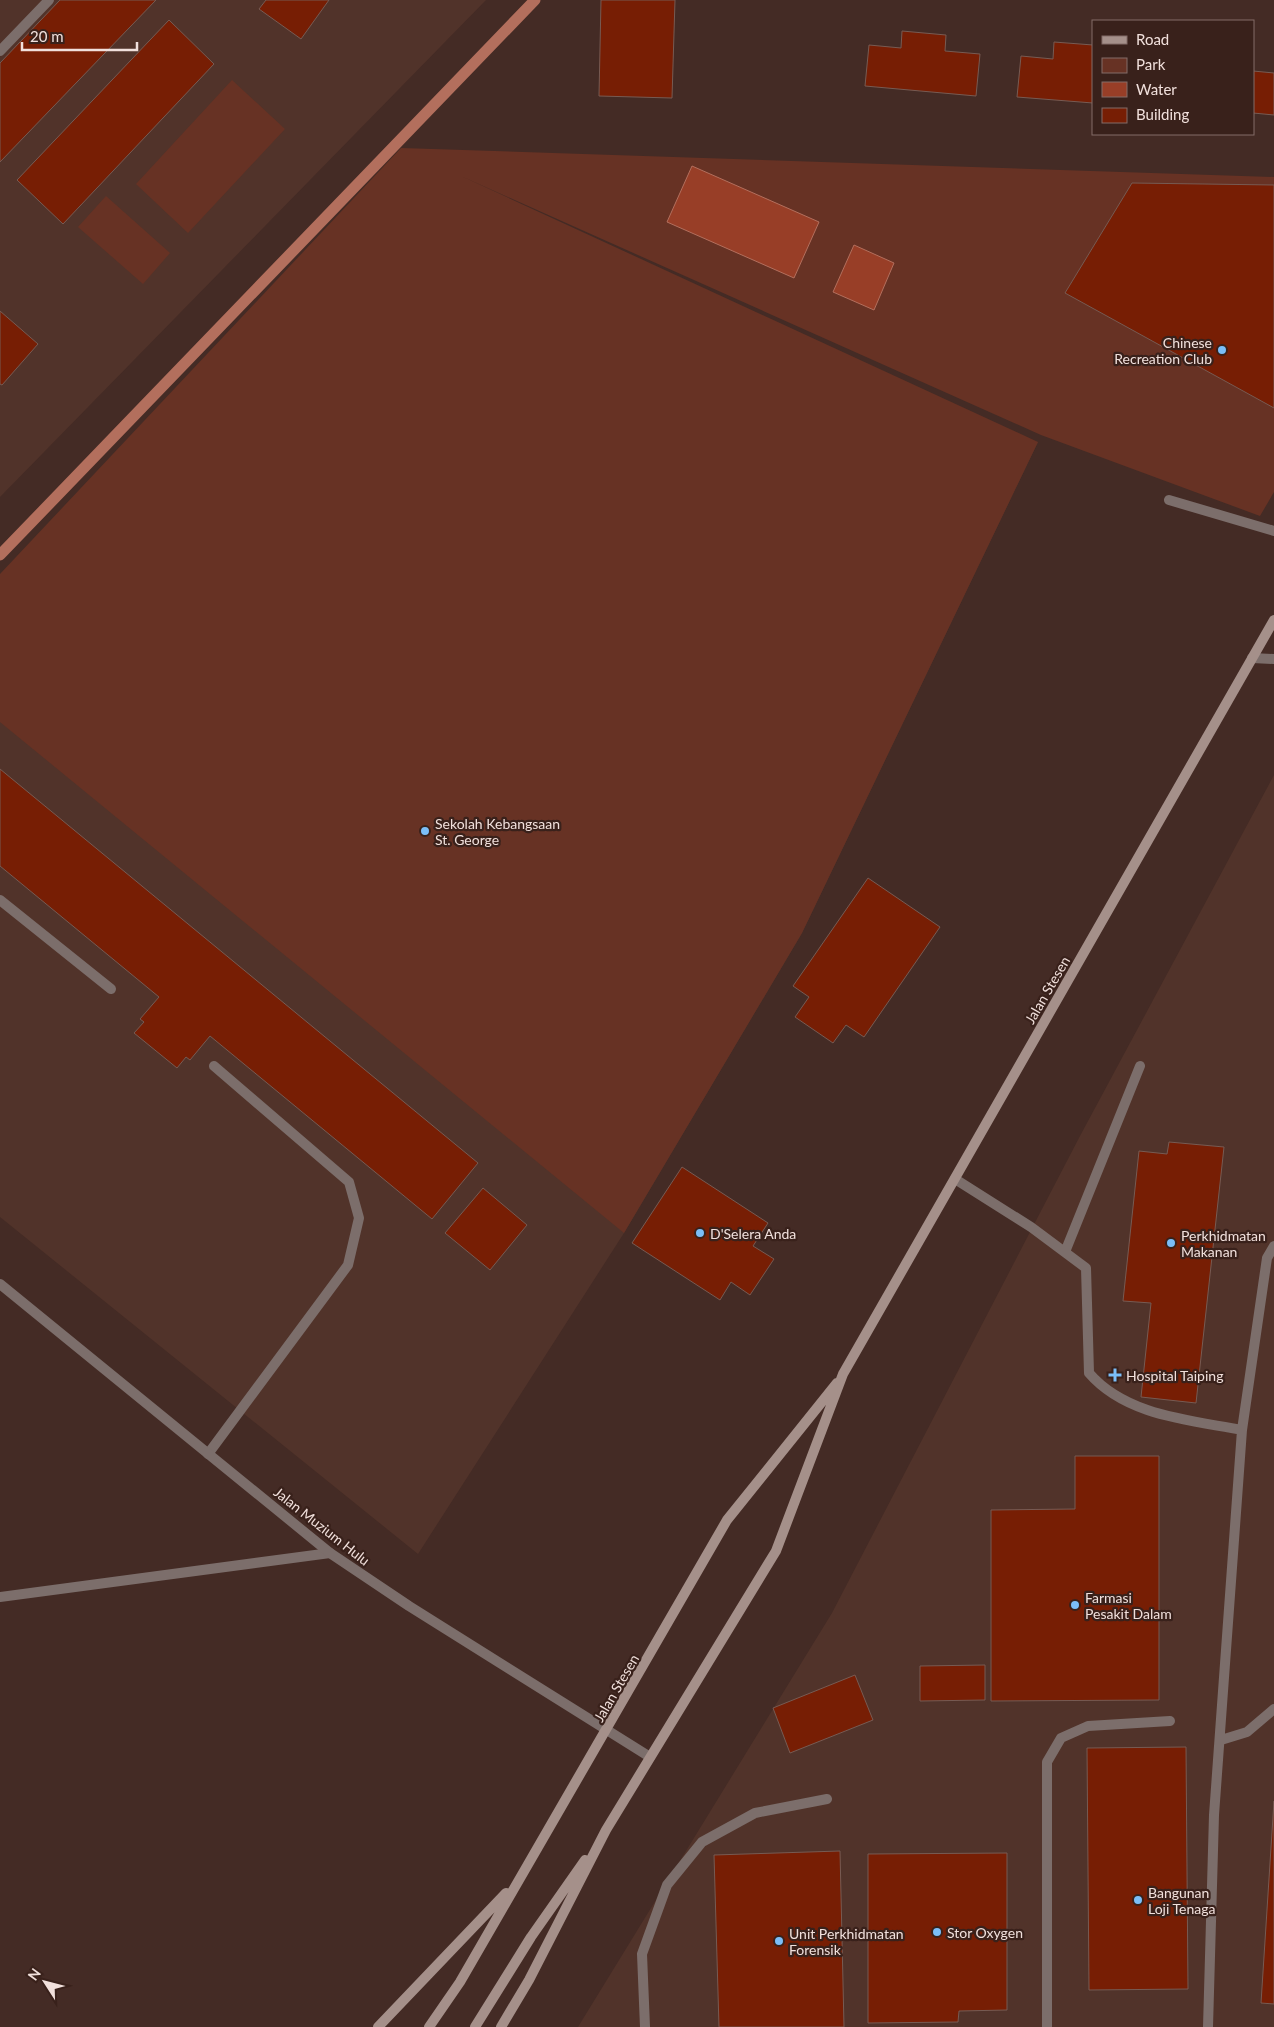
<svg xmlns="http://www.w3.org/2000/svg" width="1274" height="2027" viewBox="0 0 1274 2027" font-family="Lato,sans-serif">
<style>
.built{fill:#51332a}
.green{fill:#673224}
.water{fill:#983e27;stroke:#b36f5d}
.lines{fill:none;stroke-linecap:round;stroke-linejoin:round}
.stream{stroke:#b36f5d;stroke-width:11}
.building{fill:#771e04;stroke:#775b53}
.service{stroke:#7c6e6b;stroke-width:10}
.minor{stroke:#7c6e6b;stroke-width:10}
.tertiary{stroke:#7c6e6b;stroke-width:10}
.secondary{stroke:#a5908a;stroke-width:10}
.poi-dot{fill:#7bbef8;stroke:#39211b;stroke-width:2}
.labels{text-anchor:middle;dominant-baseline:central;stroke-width:4.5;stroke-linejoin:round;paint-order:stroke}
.poi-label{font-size:14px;fill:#f1e0dc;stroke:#39211b;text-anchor:start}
.street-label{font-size:14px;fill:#f1e0dc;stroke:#39211b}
</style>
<rect width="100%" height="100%" fill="#442b25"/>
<path class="built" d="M 0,0 L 486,0 L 0,497 Z
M 1038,442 L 802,933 L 624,1233 L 418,1554 L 0,1217 L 0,574 Z
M 1274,775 L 1274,2027 L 578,2027 L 832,1613 L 1080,1136 Z"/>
<path class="green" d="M 232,80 L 285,129 L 188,233 L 136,184 Z
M 401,148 L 1274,177 L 1274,492 L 1260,516 L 1041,435 L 461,176 L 1038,442 L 802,933 L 624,1233 L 0,722 L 0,574 Z
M 106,196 L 170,253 L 143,284 L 78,227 Z"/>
<path class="water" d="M 692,166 L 819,222 L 794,278 L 667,222 Z
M 854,245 L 894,263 L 874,310 L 833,292 Z"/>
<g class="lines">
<path class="stream" d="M 0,555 L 535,0"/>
</g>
<path class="building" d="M 60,0 L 156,0 L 0,162 L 0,63 Z
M 266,0 L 329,0 L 301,39 L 259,9 Z
M 601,0 L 675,0 L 672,98 L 599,96 Z
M 169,20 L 214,64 L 63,224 L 17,180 Z
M 902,31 L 946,35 L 945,51 L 980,54 L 976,96 L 865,86 L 869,45 L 901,48 Z
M 1054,42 L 1093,45 L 1093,103 L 1017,97 L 1021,56 L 1053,59 Z
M 1253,71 L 1274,73 L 1274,115 L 1253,113 Z
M 1132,183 L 1274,185 L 1274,408 L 1065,293 Z
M 0,311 L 38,344 L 2,385 L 0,384 Z
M 0,769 L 478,1163 L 432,1219 L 210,1036 L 190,1060 L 186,1057 L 177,1068 L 134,1033 L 144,1022 L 140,1019 L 159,997 L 0,866 Z
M 868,878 L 940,927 L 864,1037 L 846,1025 L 833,1043 L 795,1017 L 809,997 L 793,986 Z
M 1169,1142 L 1224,1147 L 1196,1403 L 1141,1397 L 1151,1303 L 1123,1301 L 1139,1151 L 1167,1154 Z
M 682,1167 L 768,1223 L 753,1246 L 774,1259 L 750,1295 L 731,1282 L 720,1300 L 632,1243 Z
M 483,1188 L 527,1225 L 490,1270 L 445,1233 Z
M 1075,1456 L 1159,1456 L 1159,1700 L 991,1701 L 991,1510 L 1075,1509 Z
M 985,1665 L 985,1700 L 920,1701 L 920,1666 Z
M 855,1675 L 873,1720 L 790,1753 L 773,1708 Z
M 1186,1747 L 1188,1989 L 1089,1990 L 1087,1748 Z
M 1274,1801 L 1274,2004 L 1261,2003 Z
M 840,1851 L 844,2027 L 719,2027 L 714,1855 Z
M 1007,1853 L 1007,2010 L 959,2011 L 958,2022 L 868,2023 L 868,1854 Z"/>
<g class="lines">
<path class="service" d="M 0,51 L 49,0
M 1169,500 L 1274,531
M 0,900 L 111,989
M 955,1179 L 1031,1227 L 1086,1268 L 1089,1373 C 1126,1416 1190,1420 1242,1430 L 1214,1815 L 1208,2027
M 1065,1252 L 1140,1066
M 1242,1430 L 1267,1258 L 1274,1246
M 208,1454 L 348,1265 L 359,1218 L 349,1182 L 214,1066
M 0,1597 L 330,1553
M 1221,1740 L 1247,1732 L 1274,1709
M 645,2027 L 642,1954 L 667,1885 L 702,1842 L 755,1813 L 827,1799
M 1047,2027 L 1047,1762 L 1061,1738 L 1088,1726 L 1170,1721"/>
<path class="minor" d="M 0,1284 L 330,1553 L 409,1606 L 650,1757"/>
<path class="tertiary" d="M 1252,658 L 1274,659"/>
<path class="secondary" d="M 378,2027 L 506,1893
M 429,2027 L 460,1982 L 727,1520 L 837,1383
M 475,2027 L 531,1937 L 585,1860
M 501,2027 L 529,1980 L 606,1830 L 776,1551 L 843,1374 L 1274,620"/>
</g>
<g class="poi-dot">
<circle cx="1222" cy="350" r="5"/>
<circle cx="425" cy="831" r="5"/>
<circle cx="700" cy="1233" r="5"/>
<circle cx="1171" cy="1243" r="5"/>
<path d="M1112.5 1367.5h5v5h5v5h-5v5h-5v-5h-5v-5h5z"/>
<circle cx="1075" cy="1605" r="5"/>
<circle cx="1138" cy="1900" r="5"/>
<circle cx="937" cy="1932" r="5"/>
<circle cx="779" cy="1941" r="5"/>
</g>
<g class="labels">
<g class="poi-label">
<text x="1212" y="342" text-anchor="end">Chinese<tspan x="1212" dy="16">Recreation Club</tspan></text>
<text x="435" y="823">Sekolah Kebangsaan<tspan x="435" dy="16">St. George</tspan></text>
<text x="710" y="1233">D'Selera Anda</text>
<text x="1181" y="1235">Perkhidmatan<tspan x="1181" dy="16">Makanan</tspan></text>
<text x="1126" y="1375">Hospital Taiping</text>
<text x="1085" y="1597">Farmasi<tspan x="1085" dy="16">Pesakit Dalam</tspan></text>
<text x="1148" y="1892">Bangunan<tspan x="1148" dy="16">Loji Tenaga</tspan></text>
<text x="947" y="1932">Stor Oxygen</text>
<text x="789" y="1933">Unit Perkhidmatan<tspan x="789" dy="16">Forensik</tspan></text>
</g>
<g class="street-label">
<text transform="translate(1047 990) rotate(-60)">Jalan Stesen</text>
<text transform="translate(322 1526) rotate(38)">Jalan Muzium Hulu</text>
<text transform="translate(616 1688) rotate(-60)">Jalan Stesen</text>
</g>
</g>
<rect x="1092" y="20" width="162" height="115" fill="#39211b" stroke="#836d68"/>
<rect x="1102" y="36" width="25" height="8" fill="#a5908a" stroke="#836d68"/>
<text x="1136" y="45" font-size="15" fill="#f1e0dc">Road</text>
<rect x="1102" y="58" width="25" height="15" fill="#673224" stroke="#836d68"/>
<text x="1136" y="70" font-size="15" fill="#f1e0dc">Park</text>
<rect x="1102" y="82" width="25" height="15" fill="#983e27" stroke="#836d68"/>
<text x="1136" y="95" font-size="15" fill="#f1e0dc">Water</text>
<rect x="1102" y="108" width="25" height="15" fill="#771e04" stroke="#836d68"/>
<text x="1136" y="120" font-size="15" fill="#f1e0dc">Building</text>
<g transform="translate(45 1982) rotate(306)" stroke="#39211b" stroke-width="4" paint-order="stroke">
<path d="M0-4L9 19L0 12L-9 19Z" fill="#f1e0dc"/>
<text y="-8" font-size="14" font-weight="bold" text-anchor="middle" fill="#f1e0dc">N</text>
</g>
<path d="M22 42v8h115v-8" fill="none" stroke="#f1e0dc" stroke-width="2.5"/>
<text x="30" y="42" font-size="15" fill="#f1e0dc" stroke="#39211b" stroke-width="4" paint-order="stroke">20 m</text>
</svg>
